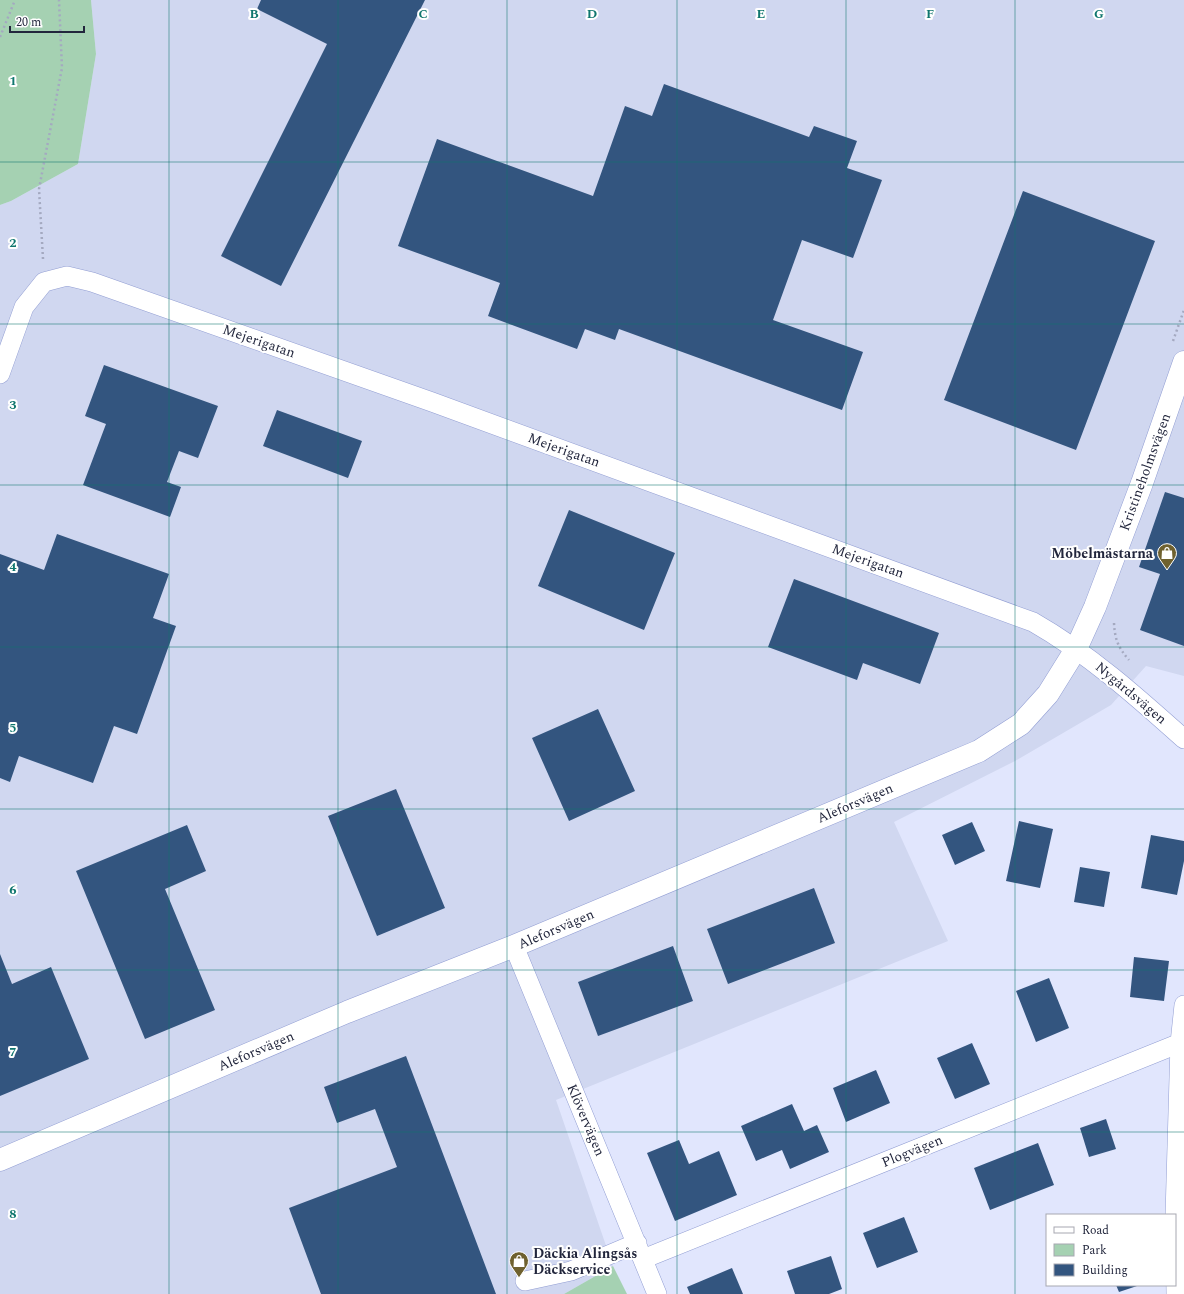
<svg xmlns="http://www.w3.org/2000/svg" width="1184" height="1294" viewBox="0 0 1184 1294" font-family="Spectral,serif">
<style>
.built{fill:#d0d7f0}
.green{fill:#a5d1b2}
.building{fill:#33557f}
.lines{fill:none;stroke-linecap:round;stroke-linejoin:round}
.minor-casing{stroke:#929ed3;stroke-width:20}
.tertiary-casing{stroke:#929ed3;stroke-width:23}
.path{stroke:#a4a9c0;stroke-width:2.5;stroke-dasharray:2 3;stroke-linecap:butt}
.minor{stroke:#fff;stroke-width:19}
.tertiary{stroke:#fff;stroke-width:22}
.grid{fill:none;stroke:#0f766e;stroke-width:1;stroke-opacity:0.55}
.labels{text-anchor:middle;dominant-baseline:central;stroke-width:4;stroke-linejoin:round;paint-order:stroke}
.street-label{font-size:14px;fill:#22263c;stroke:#fff}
.poi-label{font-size:14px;font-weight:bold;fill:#22263c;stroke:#fff;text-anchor:end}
.grid-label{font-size:13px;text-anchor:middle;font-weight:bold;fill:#0f766e;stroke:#fff;stroke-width:4;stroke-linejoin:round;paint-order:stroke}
</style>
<rect width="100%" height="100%" fill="#e1e6fd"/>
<path class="built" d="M 91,0 L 1184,0 L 1184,676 L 1146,666 L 1111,705 L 1015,761 L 894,822 L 948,941 L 556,1100 L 613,1266 L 564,1294 L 0,1294 L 0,205 L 11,201 L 78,164 L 96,54 Z"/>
<path class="green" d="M 0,0 L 91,0 L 96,54 L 78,164 L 11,201 L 0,205 Z
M 613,1266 L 627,1294 L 564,1294 Z"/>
<path class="building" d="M 261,0 L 425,0 L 281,286 L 221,256 L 327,44 L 257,9 Z
M 664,84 L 809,137 L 814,126 L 857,141 L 847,168 L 882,180 L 853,258 L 802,240 L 773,320 L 863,352 L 842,410 L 619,329 L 615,340 L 585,329 L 577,349 L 488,316 L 500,283 L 398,246 L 437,139 L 593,196 L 625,106 L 652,116 Z
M 1023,191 L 1155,241 L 1076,450 L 944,400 Z
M 104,365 L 218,406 L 198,458 L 179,451 L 167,482 L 181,487 L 170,517 L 83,485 L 106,424 L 85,416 Z
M 277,410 L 362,441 L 348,478 L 263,446 Z
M 1165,492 L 1184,498 L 1184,646 L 1140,630 L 1160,574 L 1139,567 Z
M 569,510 L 675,553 L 644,630 L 538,586 Z
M 57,534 L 169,574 L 153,618 L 176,626 L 137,734 L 114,726 L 93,783 L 19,756 L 10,782 L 0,778 L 0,554 L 44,570 Z
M 794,579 L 939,633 L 920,684 L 863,663 L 857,680 L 768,647 Z
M 598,709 L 635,791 L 569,821 L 532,738 Z
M 396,789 L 445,908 L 377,936 L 328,816 Z
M 1019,821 L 1053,829 L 1040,888 L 1006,881 Z
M 972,822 L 985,851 L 955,865 L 942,835 Z
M 187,825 L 206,871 L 165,889 L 215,1010 L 145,1039 L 76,871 Z
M 1151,835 L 1184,841 L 1184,861 L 1177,895 L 1141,888 Z
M 1080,867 L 1110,872 L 1104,907 L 1074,902 Z
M 814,888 L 835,943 L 728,984 L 707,929 Z
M 673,946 L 693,1001 L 598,1036 L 578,982 Z
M 0,954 L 12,984 L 51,967 L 89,1059 L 0,1096 Z
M 1134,957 L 1169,961 L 1164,1001 L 1130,997 Z
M 1049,978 L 1069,1028 L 1036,1042 L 1016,991 Z
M 972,1043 L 990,1084 L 955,1099 L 937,1058 Z
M 406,1056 L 496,1294 L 321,1294 L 289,1208 L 397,1167 L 375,1109 L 337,1123 L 324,1087 Z
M 876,1070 L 890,1103 L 846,1122 L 833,1088 Z
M 792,1104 L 804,1131 L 817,1125 L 829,1152 L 790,1169 L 782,1150 L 756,1161 L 741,1126 Z
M 1106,1119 L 1116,1149 L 1089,1157 L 1080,1128 Z
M 679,1140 L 689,1164 L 719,1151 L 737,1195 L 675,1221 L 647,1153 Z
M 1038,1143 L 1054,1185 L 990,1210 L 974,1168 Z
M 904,1217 L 918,1252 L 877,1268 L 863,1233 Z
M 831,1256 L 842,1289 L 829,1294 L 795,1294 L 787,1271 Z
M 732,1268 L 743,1294 L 690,1294 L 687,1287 Z
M 1116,1285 L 1140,1285 L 1119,1292 Z"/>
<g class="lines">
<g class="minor-casing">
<path id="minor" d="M 0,374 L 24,307 L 44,282 L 67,276 L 92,282 L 432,402 L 1033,622 C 1089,654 1136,696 1184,739
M 514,946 L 657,1294
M 1175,1215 L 1180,1043 L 1184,1005
M 1175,1217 L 1176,1294
M 643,1259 L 1180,1043
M 525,1281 L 571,1271 L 637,1243"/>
</g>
<g class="tertiary-casing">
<path id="tertiary" d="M 0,1160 L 347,1012 L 514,946 L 979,751 L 1021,724 L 1048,694 L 1076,649 L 1095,607 L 1142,483 L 1184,362"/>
</g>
<path class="path" d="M 0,37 L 15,0
M 43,259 L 39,189 L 62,68 L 59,0
M 1173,341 L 1184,310
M 1114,623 C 1115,640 1118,647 1129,660"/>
<use href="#minor" class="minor"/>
<use href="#tertiary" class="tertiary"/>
</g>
<path class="grid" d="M 169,0 L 169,1294M 338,0 L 338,1294M 507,0 L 507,1294M 677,0 L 677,1294M 846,0 L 846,1294M 1015,0 L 1015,1294M 0,162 L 1184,162M 0,324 L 1184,324M 0,485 L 1184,485M 0,647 L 1184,647M 0,809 L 1184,809M 0,970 L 1184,970M 0,1132 L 1184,1132"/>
<defs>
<g id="shop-pin" transform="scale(1)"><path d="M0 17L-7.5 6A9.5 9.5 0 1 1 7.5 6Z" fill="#6f612f" stroke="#fff"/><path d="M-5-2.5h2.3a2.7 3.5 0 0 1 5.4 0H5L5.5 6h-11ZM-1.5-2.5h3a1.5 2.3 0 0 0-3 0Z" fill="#fff"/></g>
</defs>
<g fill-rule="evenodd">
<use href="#shop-pin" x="1167" y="553"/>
<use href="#shop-pin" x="519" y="1261"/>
</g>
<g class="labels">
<g class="street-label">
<text transform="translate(259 341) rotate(19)">Mejerigatan</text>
<text transform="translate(564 450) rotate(20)">Mejerigatan</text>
<text transform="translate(1145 472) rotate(-70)">Kristineholmsvägen</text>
<text transform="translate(868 561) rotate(20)">Mejerigatan</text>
<text transform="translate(1131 693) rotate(40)">Nygårdsvägen</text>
<text transform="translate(855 803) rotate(-23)">Aleforsvägen</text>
<text transform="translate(556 929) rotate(-23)">Aleforsvägen</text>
<text transform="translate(256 1051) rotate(-23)">Aleforsvägen</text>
<text transform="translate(586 1120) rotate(67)">Klövervägen</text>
<text transform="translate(912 1151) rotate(-22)">Plogvägen</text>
</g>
<g class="poi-label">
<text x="1153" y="553">Möbelmästarna</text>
<text x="533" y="1253" text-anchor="start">Däckia Alingsås<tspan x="533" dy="16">Däckservice</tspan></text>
</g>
</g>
<g class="grid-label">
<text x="254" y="18">B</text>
<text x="423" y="18">C</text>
<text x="592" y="18">D</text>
<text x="761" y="18">E</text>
<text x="930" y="18">F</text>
<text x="1099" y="18">G</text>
<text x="13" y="85">1</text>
<text x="13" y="247">2</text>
<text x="13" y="409">3</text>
<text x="13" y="571">4</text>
<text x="13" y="732">5</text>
<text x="13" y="894">6</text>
<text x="13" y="1056">7</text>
<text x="13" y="1218">8</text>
</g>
<rect x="1046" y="1214" width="130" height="72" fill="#ffffff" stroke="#a7a8b1"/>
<rect x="1054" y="1227" width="20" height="6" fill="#ffffff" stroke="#a7a8b1"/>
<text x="1082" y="1234" font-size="12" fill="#22263c">Road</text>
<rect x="1054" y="1244" width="20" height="12" fill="#a5d1b2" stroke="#a7a8b1"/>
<text x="1082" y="1254" font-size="12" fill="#22263c">Park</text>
<rect x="1054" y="1264" width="20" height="12" fill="#33557f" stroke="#a7a8b1"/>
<text x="1082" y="1274" font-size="12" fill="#22263c">Building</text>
<path d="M10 26v6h74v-6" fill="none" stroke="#22263c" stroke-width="2"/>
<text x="16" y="26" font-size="12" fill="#22263c" stroke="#ffffff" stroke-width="3" paint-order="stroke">20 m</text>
</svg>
